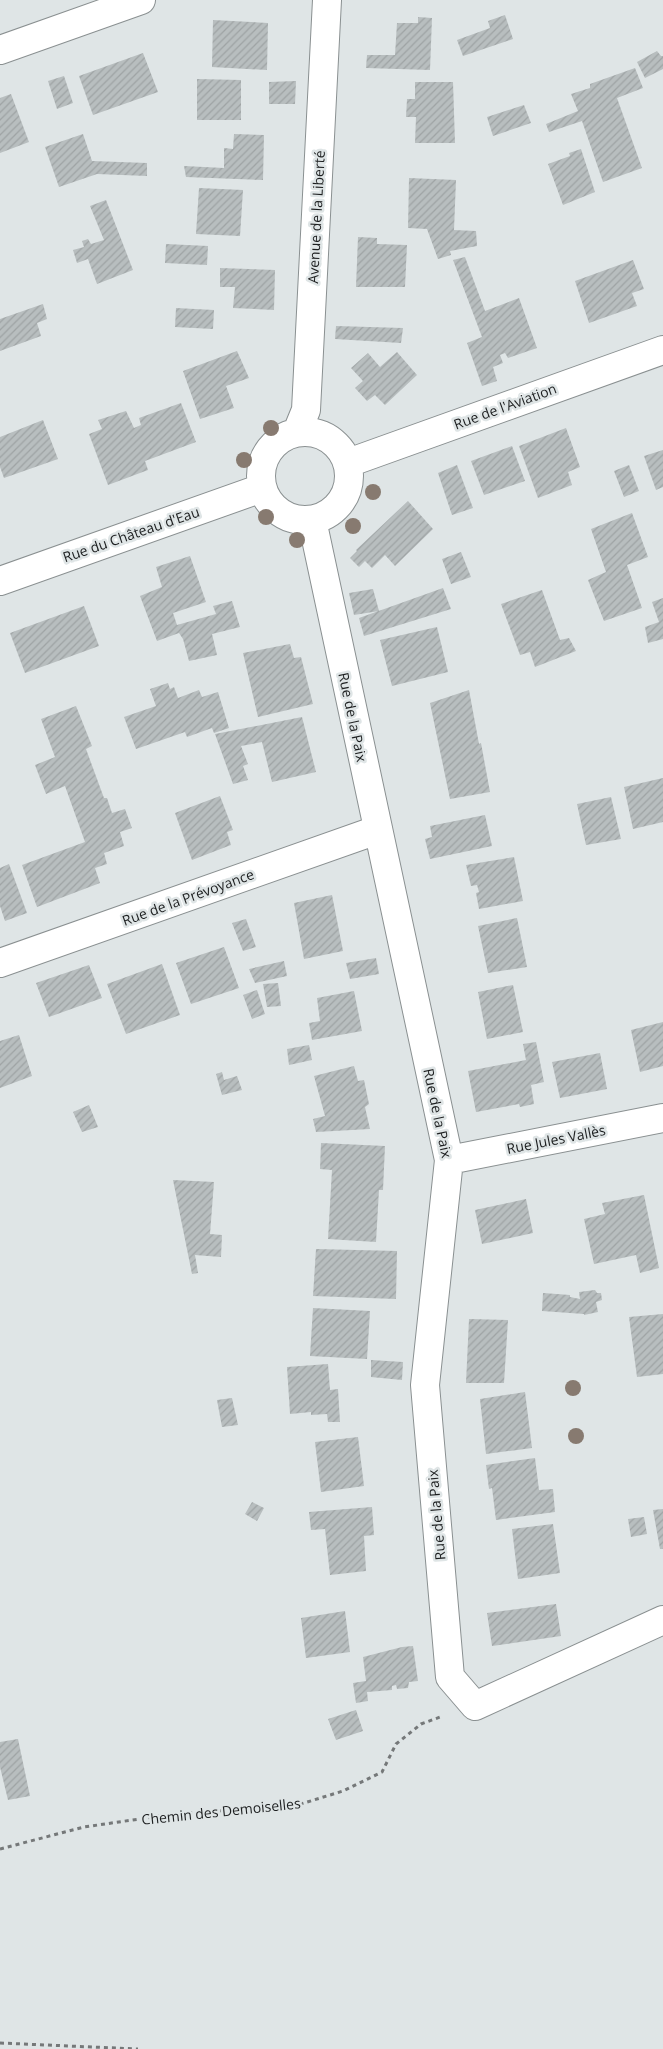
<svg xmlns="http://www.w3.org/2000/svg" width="663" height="2049" viewBox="0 0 663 2049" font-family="'Open Sans',sans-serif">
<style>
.building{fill:url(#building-hatch)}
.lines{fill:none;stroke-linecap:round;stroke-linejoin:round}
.minor-casing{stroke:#8a9091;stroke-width:30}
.path{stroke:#757879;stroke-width:3;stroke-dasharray:4 4;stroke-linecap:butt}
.minor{stroke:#fff;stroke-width:28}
.tree{fill:#877a70}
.labels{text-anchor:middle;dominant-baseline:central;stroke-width:5;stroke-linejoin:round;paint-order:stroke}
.street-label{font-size:14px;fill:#1d1f20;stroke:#dfe5e6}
</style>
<defs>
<pattern id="building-hatch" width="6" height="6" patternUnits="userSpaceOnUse" patternTransform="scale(1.25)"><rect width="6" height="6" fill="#b8bebf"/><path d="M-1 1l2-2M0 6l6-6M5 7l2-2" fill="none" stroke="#9ea3a4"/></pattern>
</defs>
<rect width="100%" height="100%" fill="#dfe5e6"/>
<path class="building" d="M 505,15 L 513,39 L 463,56 L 457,40 L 490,28 L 488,21 Z
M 418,17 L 432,18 L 430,70 L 366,68 L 367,55 L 395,55 L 397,23 L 418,23 Z
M 213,20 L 268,23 L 267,70 L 212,67 Z
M 657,51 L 661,56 L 663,56 L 663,69 L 645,78 L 637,62 Z
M 143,53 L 158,92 L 93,115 L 79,76 Z
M 635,68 L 643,88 L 617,98 L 642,168 L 603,182 L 582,121 L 549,132 L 546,124 L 578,111 L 571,94 L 590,88 L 590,84 Z
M 64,76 L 73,103 L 57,109 L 48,81 Z
M 197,79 L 241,80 L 241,120 L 197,120 Z
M 296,81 L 295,104 L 269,104 L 269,82 Z
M 415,82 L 453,82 L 455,143 L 415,143 L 416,117 L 406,117 L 407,99 L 415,99 Z
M 11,94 L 29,142 L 0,153 L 0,98 Z
M 524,105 L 531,123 L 493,136 L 487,117 Z
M 83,134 L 92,161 L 147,163 L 147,176 L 97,174 L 59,187 L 45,147 Z
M 234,134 L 264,135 L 263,180 L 186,177 L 184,166 L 224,168 L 224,148 L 233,149 Z
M 581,149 L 595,192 L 563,205 L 548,164 L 570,156 L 569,153 Z
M 409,178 L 456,180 L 454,230 L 476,231 L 477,246 L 450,251 L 451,255 L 438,259 L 427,229 L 408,228 Z
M 199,188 L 243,190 L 240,236 L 196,234 Z
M 106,200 L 133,270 L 97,284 L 88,259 L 77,263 L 73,250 L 84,247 L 82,241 L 88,239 L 91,244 L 104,240 L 90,206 Z
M 358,237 L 377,238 L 377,244 L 407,245 L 405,287 L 356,287 Z
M 166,244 L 208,246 L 207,265 L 165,263 Z
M 465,257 L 485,311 L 519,298 L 537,348 L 508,358 L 505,353 L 500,355 L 503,363 L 493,367 L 497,381 L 482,386 L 467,343 L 482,337 L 453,260 Z
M 633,260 L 644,289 L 632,293 L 637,306 L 589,323 L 575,281 Z
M 220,268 L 275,270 L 274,310 L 233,308 L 235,287 L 220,287 Z
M 43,304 L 47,319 L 37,323 L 41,336 L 0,351 L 0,319 Z
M 176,308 L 214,310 L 213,329 L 175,327 Z
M 336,326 L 403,328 L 401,343 L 335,339 Z
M 237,351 L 249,378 L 226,386 L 234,408 L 200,419 L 183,371 Z
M 397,352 L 417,375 L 385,405 L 375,395 L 367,401 L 355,388 L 363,381 L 351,368 L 368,353 L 380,367 Z
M 181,403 L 196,442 L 145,461 L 148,470 L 108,485 L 89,434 L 102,429 L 98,420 L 126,411 L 134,428 L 141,425 L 139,418 Z
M 43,420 L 58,459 L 4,478 L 0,467 L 0,437 Z
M 566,428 L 580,467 L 568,472 L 572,485 L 538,498 L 519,446 Z
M 512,446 L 525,481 L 484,495 L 471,461 Z
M 663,450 L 663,487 L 656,490 L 644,456 Z
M 457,465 L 473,508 L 452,515 L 438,473 Z
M 629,465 L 639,491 L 624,497 L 614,471 Z
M 408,501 L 433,529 L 395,566 L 385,555 L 372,568 L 365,561 L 359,567 L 350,558 L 357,551 L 356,550 Z
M 632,513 L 648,557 L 627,565 L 642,608 L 604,621 L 588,580 L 606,572 L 591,529 Z
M 461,552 L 471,577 L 451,584 L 442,559 Z
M 190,556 L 206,602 L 173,613 L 177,625 L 216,614 L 213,606 L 232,601 L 240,627 L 212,634 L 217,655 L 189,661 L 183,639 L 179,633 L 157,641 L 140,596 L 162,587 L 156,567 Z
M 443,588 L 451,609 L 364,636 L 359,618 Z
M 373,589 L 379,611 L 354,615 L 349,593 Z
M 542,590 L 560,640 L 569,638 L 576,651 L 535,667 L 530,652 L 520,655 L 501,604 Z
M 663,598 L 663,639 L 648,643 L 645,627 L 659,622 L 652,602 Z
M 84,606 L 99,646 L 25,673 L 10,633 Z
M 437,627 L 448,672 L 392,686 L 380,640 Z
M 290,644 L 294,658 L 301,657 L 313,704 L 258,717 L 243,653 Z
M 168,683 L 170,689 L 174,687 L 178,698 L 199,690 L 202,697 L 218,692 L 229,728 L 214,733 L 212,728 L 187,737 L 185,732 L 136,749 L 124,717 L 156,706 L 150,689 Z
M 469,690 L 479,744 L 481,743 L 490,792 L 450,799 L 430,703 Z
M 76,706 L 92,746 L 86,749 L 104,798 L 107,798 L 112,813 L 125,809 L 132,828 L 120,832 L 124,846 L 104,853 L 107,864 L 95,868 L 100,883 L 37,907 L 22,865 L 85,842 L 65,786 L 46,794 L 35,765 L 55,757 L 41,719 Z
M 302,717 L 316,772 L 272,782 L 262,742 L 241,746 L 248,764 L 243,766 L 248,780 L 233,784 L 215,734 Z
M 663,778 L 663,822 L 633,829 L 624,787 Z
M 220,796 L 233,830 L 227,832 L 231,845 L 192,860 L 175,813 Z
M 611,797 L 621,839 L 586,845 L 577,804 Z
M 485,815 L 492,846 L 430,859 L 425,839 L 432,837 L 430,826 Z
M 514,857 L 523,901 L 479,909 L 476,893 L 479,892 L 477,885 L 471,886 L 466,865 Z
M 9,864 L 27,913 L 5,921 L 0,906 L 0,868 Z
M 332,895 L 343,951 L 304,959 L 294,903 Z
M 517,918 L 527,967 L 488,973 L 478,926 Z
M 246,919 L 256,947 L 243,951 L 232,923 Z
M 224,947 L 239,988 L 191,1004 L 176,963 Z
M 376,958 L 379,974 L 350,979 L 346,963 Z
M 284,961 L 287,976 L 255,983 L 249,969 Z
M 162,964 L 180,1015 L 126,1034 L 107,984 Z
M 89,965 L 102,998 L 49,1017 L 36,983 Z
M 278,983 L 281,1006 L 267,1007 L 263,984 Z
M 513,985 L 523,1032 L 487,1039 L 478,992 Z
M 257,990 L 265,1014 L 252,1019 L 243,995 Z
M 354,991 L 362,1031 L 312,1040 L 309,1023 L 320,1021 L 317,998 Z
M 663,1022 L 663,1066 L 640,1072 L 631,1030 Z
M 19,1035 L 32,1076 L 0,1088 L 0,1041 Z
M 536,1042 L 544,1082 L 531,1085 L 534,1104 L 520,1107 L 519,1104 L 476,1112 L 468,1071 L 526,1060 L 523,1044 Z
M 309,1045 L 312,1060 L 289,1065 L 287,1049 Z
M 600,1053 L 607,1089 L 560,1098 L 552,1062 Z
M 354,1066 L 358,1081 L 364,1080 L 369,1104 L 365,1107 L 370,1129 L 316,1132 L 313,1119 L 325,1116 L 314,1076 Z
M 222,1072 L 224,1080 L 237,1076 L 242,1090 L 222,1095 L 216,1074 Z
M 89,1105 L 98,1127 L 82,1132 L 73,1112 Z
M 321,1143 L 385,1146 L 383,1190 L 379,1190 L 376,1242 L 328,1239 L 332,1170 L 320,1169 Z
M 173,1180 L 214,1182 L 210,1234 L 222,1235 L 221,1257 L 195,1255 L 198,1273 L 192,1274 Z
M 644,1195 L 659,1268 L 640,1273 L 636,1255 L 594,1264 L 584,1219 L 605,1214 L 602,1203 Z
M 526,1199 L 533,1233 L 482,1244 L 475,1210 Z
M 316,1249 L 397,1251 L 396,1299 L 313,1296 Z
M 595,1290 L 597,1293 L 601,1293 L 602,1300 L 596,1302 L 598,1312 L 584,1315 L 584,1314 L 542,1311 L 543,1293 L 570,1295 L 570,1297 L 580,1299 L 579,1292 Z
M 313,1308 L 370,1311 L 367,1359 L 310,1356 Z
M 663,1314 L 663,1374 L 637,1377 L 629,1317 Z
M 469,1319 L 508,1320 L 504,1383 L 466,1383 Z
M 371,1360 L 403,1362 L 402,1380 L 371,1377 Z
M 328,1364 L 330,1390 L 338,1389 L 340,1422 L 328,1422 L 327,1414 L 311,1415 L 311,1412 L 290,1414 L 287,1367 Z
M 525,1392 L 532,1448 L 486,1454 L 480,1399 Z
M 232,1398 L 238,1425 L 222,1427 L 217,1400 Z
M 358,1437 L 364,1486 L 321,1492 L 315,1442 Z
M 535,1458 L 539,1490 L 553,1489 L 555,1512 L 496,1520 L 492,1488 L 489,1489 L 486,1465 Z
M 252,1502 L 264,1508 L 257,1521 L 245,1514 Z
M 372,1507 L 374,1535 L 364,1536 L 366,1571 L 330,1575 L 325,1529 L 311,1530 L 309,1512 Z
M 663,1509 L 663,1549 L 660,1549 L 653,1510 Z
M 644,1517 L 647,1534 L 631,1537 L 628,1519 Z
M 553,1524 L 560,1573 L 518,1579 L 512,1529 Z
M 556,1604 L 561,1636 L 492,1646 L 487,1613 Z
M 345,1611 L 350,1652 L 306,1658 L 301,1618 Z
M 413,1646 L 418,1681 L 409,1682 L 408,1688 L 397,1689 L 396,1685 L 392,1686 L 392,1690 L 367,1692 L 368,1701 L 356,1703 L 353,1683 L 366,1681 L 363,1657 L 402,1647 Z
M 356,1710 L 363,1731 L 336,1740 L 328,1719 Z
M 18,1739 L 30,1796 L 8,1800 L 0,1767 L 0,1742 Z"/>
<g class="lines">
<g class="minor-casing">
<path id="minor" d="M 0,50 L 141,0
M261 476a44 44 0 1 1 88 0a44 44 0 1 1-88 0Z
M 297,432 L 306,410 L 327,0
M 348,463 L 663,350
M 312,520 L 449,1160 L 425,1385 L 450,1677 L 475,1706 L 663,1620
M 0,581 L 262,488
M 0,963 L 377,830
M 449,1160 L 663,1118"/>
</g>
<path class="path" d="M 0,1849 L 84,1827 L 181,1813 L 291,1807 L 343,1791 L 382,1772 L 396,1744 L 421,1724 L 443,1716
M 0,2043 L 138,2049"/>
<use href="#minor" class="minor"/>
</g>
<g class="tree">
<circle cx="271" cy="428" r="8"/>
<circle cx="244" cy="460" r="8"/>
<circle cx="373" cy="492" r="8"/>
<circle cx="266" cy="517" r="8"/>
<circle cx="353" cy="526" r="8"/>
<circle cx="297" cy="540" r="8"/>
<circle cx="573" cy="1388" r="8"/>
<circle cx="576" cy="1436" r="8"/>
</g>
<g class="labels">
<g class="street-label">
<text transform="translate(316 217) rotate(-87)">Avenue de la Liberté</text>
<text transform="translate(505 406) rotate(-20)">Rue de l'Aviation</text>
<text transform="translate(131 534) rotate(-19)">Rue du Château d'Eau</text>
<text transform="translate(353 717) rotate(78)">Rue de la Paix</text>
<text transform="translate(188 897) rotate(-20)">Rue de la Prévoyance</text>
<text transform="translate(438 1113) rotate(78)">Rue de la Paix</text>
<text transform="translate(556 1139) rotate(-11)">Rue Jules Vallès</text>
<text transform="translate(436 1515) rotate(-95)">Rue de la Paix</text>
<text transform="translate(221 1811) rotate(-6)">Chemin des Demoiselles</text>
</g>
</g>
</svg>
